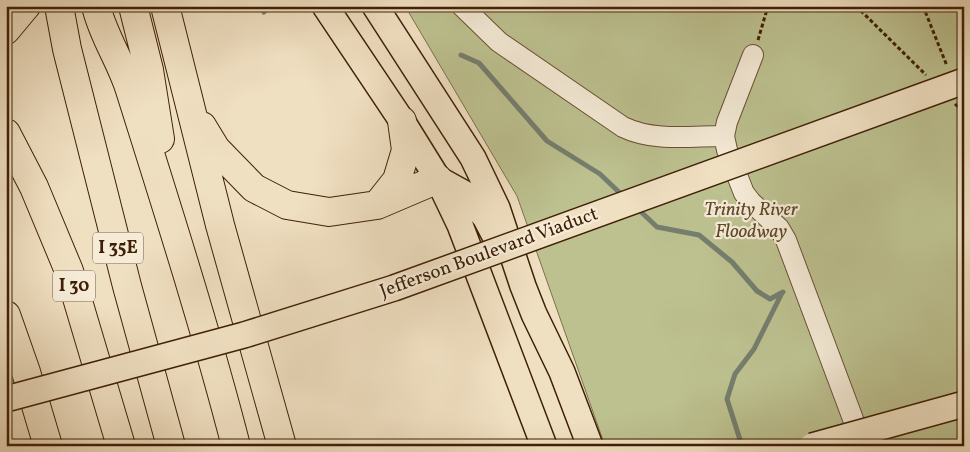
<svg xmlns="http://www.w3.org/2000/svg" width="970" height="452" viewBox="0 0 970 452" font-family="Vollkorn,serif">
<style>
.green{fill:#bdc190;stroke:#7e704b}
.lines{fill:none;stroke-linecap:round;stroke-linejoin:round}
.stream{stroke:#757e6e;stroke-width:5}
.minor-casing{stroke:#6a5035;stroke-width:22}
.major-casing{stroke:#3e2006;stroke-width:28}
.highway-casing{stroke:#3e2006;stroke-width:30}
.path{stroke:#3e2006;stroke-width:3;stroke-dasharray:4 2.5;stroke-linecap:butt}
.minor{stroke:#f5ebd7;stroke-width:20}
.major{stroke:#f0e0c2;stroke-width:25}
.highway{stroke:#f0e0c2;stroke-width:28}
.tram{stroke:#3e2006;stroke-width:1}
.major-bridge-casing{stroke:#3e2006;stroke-width:28;stroke-linecap:butt}
.major-bridge{stroke:#f0e0c2;stroke-width:25}
.labels{text-anchor:middle;dominant-baseline:central;stroke-width:4.5;stroke-linejoin:round;paint-order:stroke}
.shield{fill:#f5ebd7;stroke:#755d45;stroke-width:1}
.shield-label{font-size:18px;font-weight:bold;fill:#3e2006}
.park-label{font-size:19px;font-style:italic;fill:#5e4828;stroke:#f5ebd7}
.street-label{font-size:19px;fill:#3e2006;stroke:#f5ebd7}
</style>
<rect width="100%" height="100%" fill="#f0e0c2"/>
<filter id="stains"><feTurbulence type="fractalNoise" baseFrequency=".004" numOctaves="4"/><feColorMatrix values="0 0 0 0 .2 0 0 0 0 .09 0 0 0 0 .02 0 0 0 .5 -.17"/></filter>
<radialGradient id="worn" r=".72"><stop offset=".6" stop-color="#630" stop-opacity="0"/><stop offset="1" stop-color="#630" stop-opacity=".3"/></radialGradient>
<path class="green" d="M 405,6 L 964,6 L 964,446 L 605,446 L 517,196 Z"/>
<g class="lines">
<path class="stream" d="M 260,6 L 264,12
M 461,55 L 479,63 L 547,141 L 600,174 L 623,196
M 637,208 L 657,227 L 699,235 L 732,262 L 757,291 L 770,299 L 783,292
M 742,446 L 727,399 L 735,374 L 754,349 L 782,293"/>
<g class="minor-casing">
<path id="minor" d="M 462,6 L 499,42 L 623,127 C 654,142 691,136 724,136
M 753,55 L 727,122 L 724,136 L 727,150 L 744,193 L 751,202 L 779,228 L 786,240 L 853,419 L 859,446"/>
</g>
<g class="major-casing">
<path id="major" d="M 325,6 L 402,121 L 438,179 L 460,225 L 544,446
M 375,6 L 473,158 L 497,208 L 523,286 L 534,314 L 562,372 L 590,446
M 438,179 L 465,194 L 485,217 L 496,238"/>
</g>
<g class="highway-casing">
<path id="highway" d="M 59,6 L 67,49 L 127,286 L 171,446
M 96,6 C 103,36 121,61 130,90 C 167,208 205,326 236,446
M 133,6 L 149,70 L 160,139
M 165,6 L 220,225 L 282,446
M 6,30 L 26,6
M 202,126 L 216,149 L 254,188 L 287,205 L 329,212 L 377,205 L 438,179
M 6,133 L 34,187 L 69,271 L 121,446
M 378,204 L 397,180 L 406,150 L 402,121
M 6,315 L 26,372 L 48,446"/>
</g>
<path class="path" d="M 856,6 L 926,75
M 923,6 L 947,66
M 758,40 L 768,6
M 955,104 L 964,112"/>
<use href="#minor" class="minor"/>
<use href="#major" class="major"/>
<use href="#highway" class="highway"/>
<path class="tram" d="M 861,446 L 964,417"/>
<g class="major-bridge-casing">
<path id="major-bridge" d="M 6,399 L 244,335 L 394,288 L 964,81
M 812,446 L 964,404"/>
</g>
<use href="#major-bridge" class="major-bridge"/>
</g>
<g class="labels">
<g class="shield">
<rect x="93" y="232.5" width="50" height="31" rx="4"/>
<rect x="53" y="270.5" width="42" height="31" rx="4"/>
</g>
<g class="shield-label">
<text x="118" y="248">I 35E</text>
<text x="74" y="286">I 30</text>
</g>
<g class="park-label">
<text x="751" y="210">Trinity River<tspan x="751" dy="22">Floodway</tspan></text>
</g>
<g class="street-label">
<text transform="translate(489 253) rotate(-20)">Jefferson Boulevard Viaduct</text>
</g>
</g>
<rect width="970" height="452" fill="none" stroke="#f0e0c2" stroke-width="25"/>
<rect x="8" y="8" width="955" height="437" fill="none" stroke="#3e2006" stroke-width="2.5"/>
<rect x="12" y="12" width="945" height="427" fill="none" stroke="#3e2006"/>
<rect width="100%" height="100%" filter="url(#stains)"/>
<rect width="100%" height="100%" fill="url(#worn)"/>
</svg>
